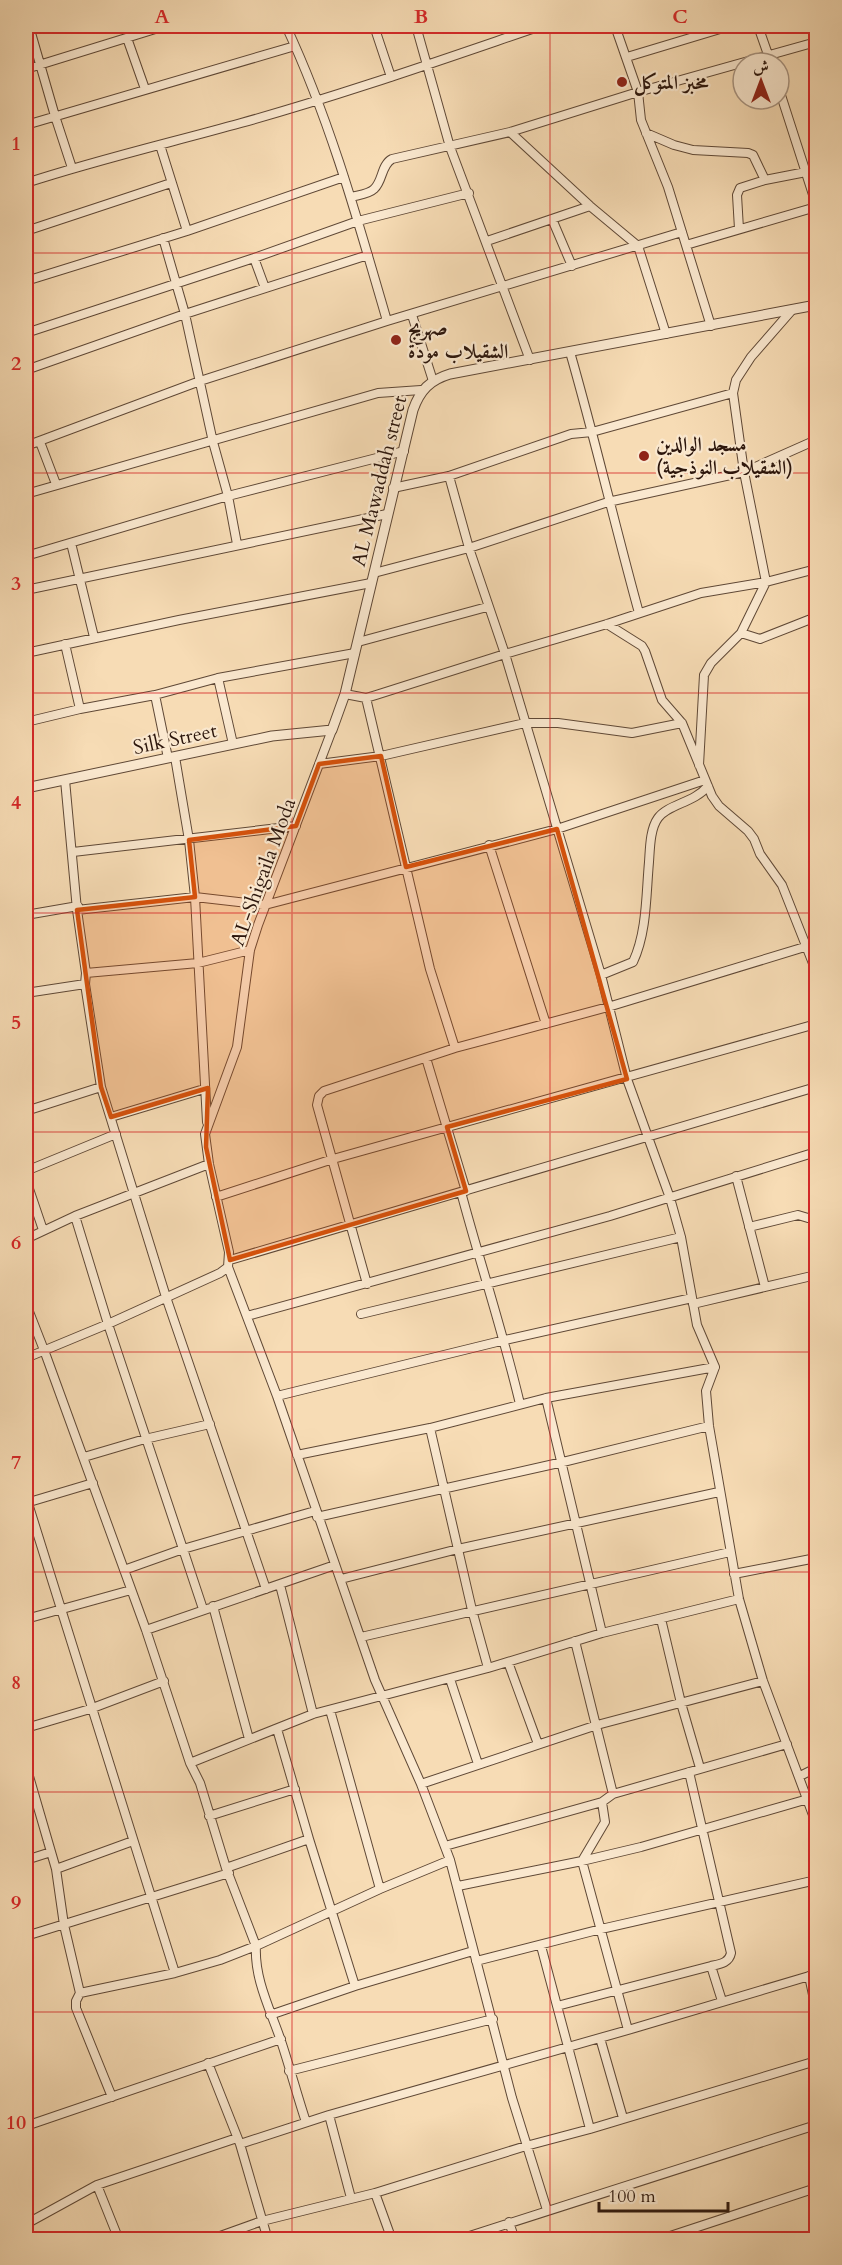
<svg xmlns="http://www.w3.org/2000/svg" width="842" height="2265" viewBox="0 0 842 2265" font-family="Cardo,Amiri,serif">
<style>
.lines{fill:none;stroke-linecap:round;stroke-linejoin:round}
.stream{stroke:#7c654f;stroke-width:2}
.minor-casing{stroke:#5f4836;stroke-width:10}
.tertiary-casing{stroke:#5f4836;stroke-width:11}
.minor{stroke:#fae8cf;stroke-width:8}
.tertiary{stroke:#fae8cf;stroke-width:9}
.marked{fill:#d5520c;fill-opacity:0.2;stroke:#d5520c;stroke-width:4.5;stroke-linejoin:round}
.grid{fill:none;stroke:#d62828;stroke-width:1.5;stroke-opacity:0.55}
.poi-dot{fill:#8f2418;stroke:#fae8cf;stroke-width:2}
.labels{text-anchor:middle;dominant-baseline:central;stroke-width:4.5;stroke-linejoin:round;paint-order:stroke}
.poi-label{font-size:20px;font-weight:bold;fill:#2c160c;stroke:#fae8cf;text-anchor:start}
.street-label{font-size:20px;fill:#2c160c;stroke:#fae8cf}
.neatline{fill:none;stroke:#d62828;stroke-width:2}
.grid-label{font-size:20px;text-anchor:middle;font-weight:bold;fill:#d62828}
</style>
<rect width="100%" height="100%" fill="#f7dcb5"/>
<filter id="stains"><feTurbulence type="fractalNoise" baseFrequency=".00333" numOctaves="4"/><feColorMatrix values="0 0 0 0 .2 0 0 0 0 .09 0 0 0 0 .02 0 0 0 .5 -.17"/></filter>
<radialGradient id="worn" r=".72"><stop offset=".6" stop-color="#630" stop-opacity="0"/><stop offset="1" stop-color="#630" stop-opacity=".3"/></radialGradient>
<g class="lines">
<path class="stream" d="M 26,2122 L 31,2153"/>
<g class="minor-casing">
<path id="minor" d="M 29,26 L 55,116 L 72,168
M 286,26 C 330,120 358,221 387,321
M 374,26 L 391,77
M 416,26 L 450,147 L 530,360
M 615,26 L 638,92 L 641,120 L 668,187 L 711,326
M 758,26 L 771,63
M 127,38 L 145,89
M 627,57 L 730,26
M 26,69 L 165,26
M 779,89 L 816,204
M 26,125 L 295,46
M 510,132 L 590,206 L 638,246 L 666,334
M 646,133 L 674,145 L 693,150 L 748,153 L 753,155 L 765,180
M 160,145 L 187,231
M 26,183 C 96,160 169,143 241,123 C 342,95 441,60 541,26
M 351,197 C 358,195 369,194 374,189 C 383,181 381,165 392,159 L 510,132 L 638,92 L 816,42
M 552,219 L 572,266
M 739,229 L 737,195 L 740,188 L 765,180 L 806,172
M 26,231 L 171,183
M 163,238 L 185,314 L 213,442 L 228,496 L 237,544
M 487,241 L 590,206
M 686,245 L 816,207
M 254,258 L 265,288
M 26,281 L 187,231 L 344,177
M 412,315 L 433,381
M 26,333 L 254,258 L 358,221 L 469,193
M 570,352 C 595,439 615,526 639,613
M 26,370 L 185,314 L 368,255
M 40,442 L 56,484
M 26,446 L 200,381 L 387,321 L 682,232
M 449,476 L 469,548 L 505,654 L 601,975 L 627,1079 L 670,1198 L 681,1237 L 697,1325 L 715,1367 L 706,1391 L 709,1426 L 739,1599 L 763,1681 L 816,1823
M 393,488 L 449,476 L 571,434 L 592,432 L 733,393
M 26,494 L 378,393 L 421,390
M 71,543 L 94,637
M 26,556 L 228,496 L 404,451
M 374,573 L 469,548 L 608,502 L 744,472 L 816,440
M 26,590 L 387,514
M 607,624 L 642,646 L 645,651 L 662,700 L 682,723 L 712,796 L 719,806 L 748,831 L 754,839 L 760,854 L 782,885 L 816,971
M 741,633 L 760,639 L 816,617
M 358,642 L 487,607
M 65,644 L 80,709
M 26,653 L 179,620 L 371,583
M 218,678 L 233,744
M 345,694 L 366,698 L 376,695 L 505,654 L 607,624 L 701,593 L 766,582 L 816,569
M 155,695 L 168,758
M 366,698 L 430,969 L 455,1048
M 26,722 L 80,709 L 155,695 L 218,678 L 355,653
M 175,757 L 189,840 L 195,897 L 207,1122
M 319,764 L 381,756 L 525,723 L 558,723 L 632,733 L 682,723
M 699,765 L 704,675 L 711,663 L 741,633 L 766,582 L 744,472 L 733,393 L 736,380 L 751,357 L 792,310
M 65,780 L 77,910 L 86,973 L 85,984 L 101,1087 L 166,1297 L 266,1589
M 489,845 L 546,1024
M 73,852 L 296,826
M 77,910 L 195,897 L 265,905 L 557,829 L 705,780
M 26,915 L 78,906
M 86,973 L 198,963 L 250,950
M 601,975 L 633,962 C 647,932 646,895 649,862 C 650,848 650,829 658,818 C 668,804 694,803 708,786
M 26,993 L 85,984
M 426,1058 L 466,1191
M 26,1111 L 101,1087
M 111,1117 L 204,1089
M 26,1171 L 116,1134
M 736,1176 L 765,1287
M 26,1180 L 43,1230
M 461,1192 C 480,1263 503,1332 520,1404
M 216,1197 L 333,1159 L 816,1024
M 75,1216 L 108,1324 L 203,1609
M 749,1227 L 798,1215 L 808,1218 L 816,1217
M 26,1239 L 75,1216 L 209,1164
M 230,1260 L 816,1087
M 228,1267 L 277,1396 L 375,1680 L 421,1784 L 450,1860 L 512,2098 L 547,2210
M 367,1284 L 317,1105 L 319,1096 L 324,1091 L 455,1048 L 608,1007 L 808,946
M 26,1304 L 44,1350 L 146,1630 L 190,1763 L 200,1783 L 226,1868 L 256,1946 C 254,1979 271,2011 281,2041 C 290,2068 297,2095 306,2122
M 693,1304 L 816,1275
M 361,1314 L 681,1237
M 247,1316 L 610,1216 L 816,1152
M 26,1358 L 108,1324 L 220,1273 L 228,1267 L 229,1252 L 209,1164 L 205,1134 L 237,1047 L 250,950 L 258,925 L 332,730
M 277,1396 L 505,1340 L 692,1298
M 546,1398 L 602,1633
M 430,1428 L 472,1610 L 488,1668
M 297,1455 L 430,1428 L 546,1398 L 715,1367
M 84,1457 L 145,1439 L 210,1424
M 26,1497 L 175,1973
M 26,1503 L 93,1483
M 317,1517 L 563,1462 L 709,1426
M 124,1570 L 183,1549 L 315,1511
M 734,1574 L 816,1558
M 341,1579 L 458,1549 L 719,1492
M 280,1585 L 313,1714
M 213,1606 L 249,1739
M 26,1619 L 131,1590
M 661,1619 L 681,1703 L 700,1768
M 146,1630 L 335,1565
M 361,1637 L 730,1552
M 575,1641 L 613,1794
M 508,1662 L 538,1744
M 450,1679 L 478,1764
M 330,1710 L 380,1889
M 26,1728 L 90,1709 L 164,1681
M 277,1729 L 309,1839 L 355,1986
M 190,1763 L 313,1714 L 488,1668 L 602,1633 L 739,1599
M 26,1766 L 56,1869 L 64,1925 L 80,1993
M 800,1776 L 816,1768
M 421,1784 L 597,1725 L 763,1681
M 602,1802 L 605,1822 L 582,1861 L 628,2030
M 209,1816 L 295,1789
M 445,1846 L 602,1802 L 613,1794 L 787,1744
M 26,1860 L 51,1852
M 226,1868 L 309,1839
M 56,1869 L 133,1841
M 458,1886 L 582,1861 L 641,1847 L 808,1799
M 26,1936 L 229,1873
M 541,1946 L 590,2129
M 476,1961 L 601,1929 L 816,1880
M 711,1966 L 722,2001
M 809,1976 L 816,2009
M 557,2006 L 711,1966 C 720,1964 729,1963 731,1953 L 689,1772
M 270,2015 L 355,1986 L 473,1951
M 600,2038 L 623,2118
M 208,2063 L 240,2144 L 268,2240
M 289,2071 L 493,2019
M 112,2097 L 76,2008 L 76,2001 L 80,1993 L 175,1973 L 220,1960 L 256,1946 L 380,1889 L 450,1860
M 329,2115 L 351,2198
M 26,2126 L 281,2039
M 240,2144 L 329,2115 L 628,2030 L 816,1974
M 97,2185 L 119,2240
M 375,2193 L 392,2240
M 509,2222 L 515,2240
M 26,2224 L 97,2185 L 237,2138
M 209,2240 L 262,2221 L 375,2193 L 526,2146 L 590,2129 L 816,2061
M 457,2240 L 816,2125
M 658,2240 L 816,2188"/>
</g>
<g class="tertiary-casing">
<path id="tertiary" d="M 26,788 L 272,736 L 332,730 L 345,694 L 413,410 C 420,390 430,380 450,374 L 816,305"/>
</g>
<use href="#minor" class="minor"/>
<use href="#tertiary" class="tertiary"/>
</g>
<path class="marked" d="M 381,756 L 406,867 L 557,829 L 627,1079 L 447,1127 L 466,1191 L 230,1260 L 206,1147 L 208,1088 L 111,1117 L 101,1087 L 77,910 L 195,897 L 189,840 L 296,826 L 319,764 Z"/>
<path class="grid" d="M 292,26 L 292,2240M 550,26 L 550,2240M 26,253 L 816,253M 26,473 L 816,473M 26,693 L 816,693M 26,913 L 816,913M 26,1132 L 816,1132M 26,1352 L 816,1352M 26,1572 L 816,1572M 26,1792 L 816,1792M 26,2012 L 816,2012"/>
<g class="poi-dot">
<circle cx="622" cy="82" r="6"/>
<circle cx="396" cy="340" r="6"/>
<circle cx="644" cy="456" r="6"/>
</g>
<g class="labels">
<g class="poi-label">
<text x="634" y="82">مخبز المتوكل</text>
<text x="408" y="328">صهريج<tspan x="408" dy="23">الشقيلاب مودة</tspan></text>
<text x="656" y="444">مسجد الوالدين<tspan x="656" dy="23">(الشقيلاب النوذجية)</tspan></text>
</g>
<g class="street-label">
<text transform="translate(379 481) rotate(-76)">AL Mawaddah street</text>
<text transform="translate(175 739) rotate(-12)">Silk Street</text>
<text transform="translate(263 872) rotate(-70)">AL-Shigaila Moda</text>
</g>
</g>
<rect width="842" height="2265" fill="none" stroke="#f7dcb5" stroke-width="66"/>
<g transform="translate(761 81)"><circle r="28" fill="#fae8cf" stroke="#a89481" stroke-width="1.5"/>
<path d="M0-4.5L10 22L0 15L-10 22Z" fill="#8f2418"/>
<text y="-9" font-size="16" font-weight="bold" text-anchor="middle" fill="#2c160c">ش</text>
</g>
<path d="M599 2202v9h129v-9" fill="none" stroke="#2c160c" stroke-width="3"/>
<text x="608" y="2202" font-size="18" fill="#2c160c" stroke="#fae8cf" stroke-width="4.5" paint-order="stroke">100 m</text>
<rect x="33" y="33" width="776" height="2199" class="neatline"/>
<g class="grid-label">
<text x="162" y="23">A</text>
<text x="421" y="23">B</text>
<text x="680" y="23">C</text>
<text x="16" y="150">1</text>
<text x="16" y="370">2</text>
<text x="16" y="590">3</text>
<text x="16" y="809">4</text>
<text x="16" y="1029">5</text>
<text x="16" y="1249">6</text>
<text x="16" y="1469">7</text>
<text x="16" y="1689">8</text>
<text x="16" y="1909">9</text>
<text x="16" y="2129">10</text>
</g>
<rect width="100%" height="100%" filter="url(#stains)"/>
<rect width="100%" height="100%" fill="url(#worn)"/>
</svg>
